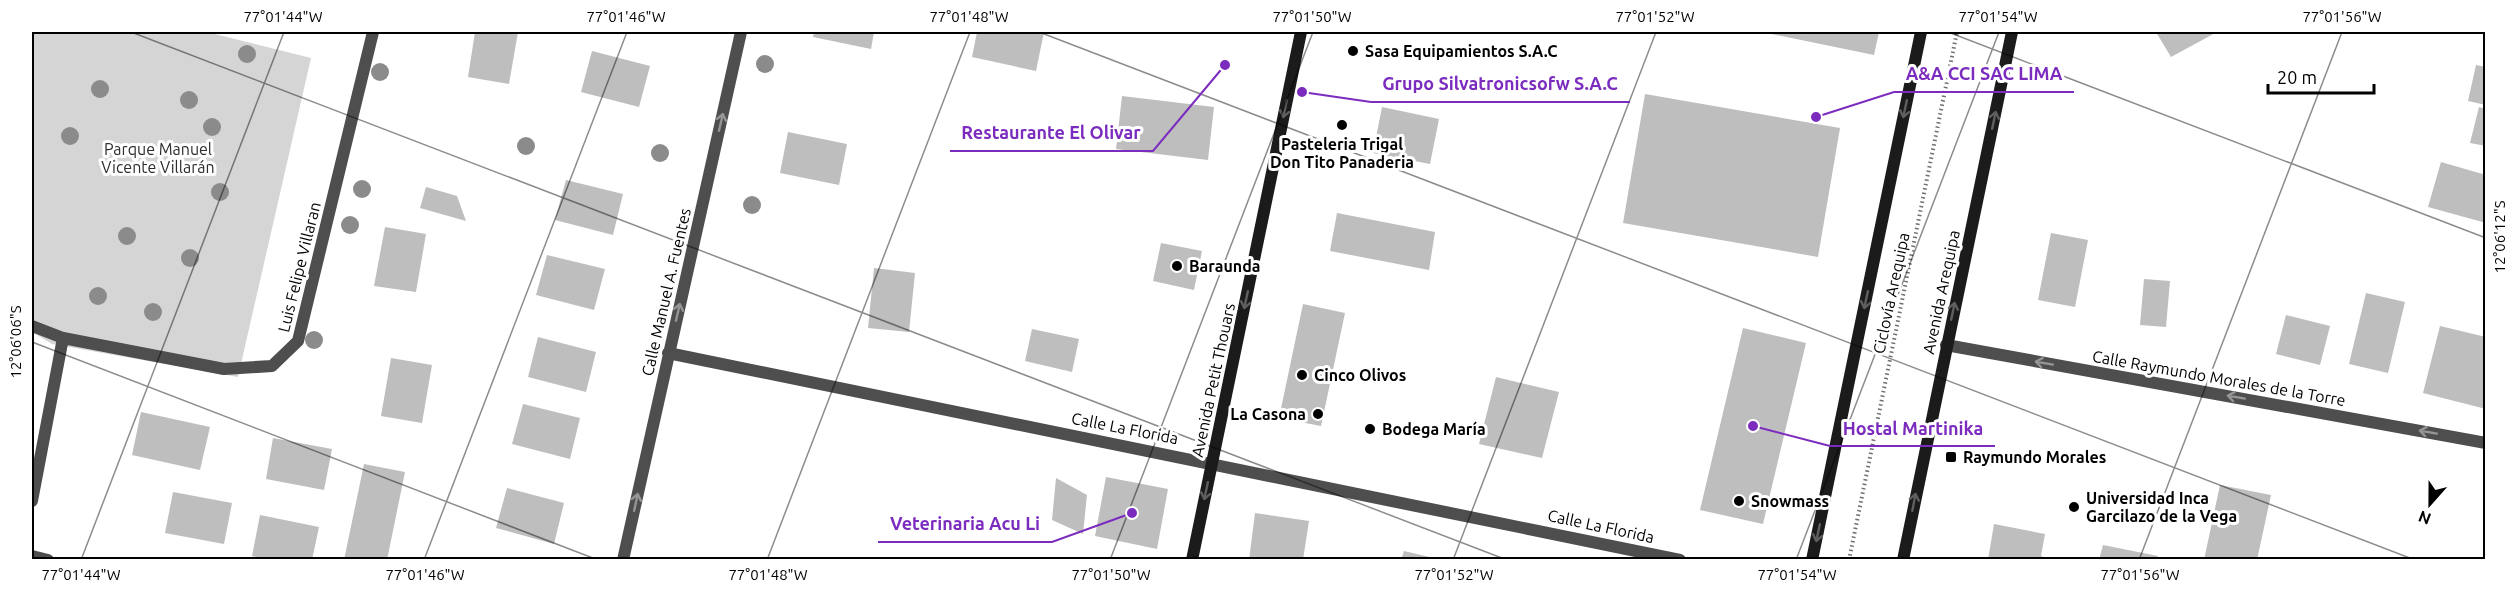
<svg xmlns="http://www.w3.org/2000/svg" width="2517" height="591" viewBox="0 0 2517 591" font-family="Ubuntu,sans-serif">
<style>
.green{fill:#d5d5d5}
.building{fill:#bebebe}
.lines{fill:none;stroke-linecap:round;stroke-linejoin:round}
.path{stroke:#707070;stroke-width:4;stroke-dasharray:1.5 3;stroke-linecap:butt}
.street{stroke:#4e4e4e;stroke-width:12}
.secondary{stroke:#1b1b1b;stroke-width:12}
.tree{fill:#8b8b8b}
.oneway{stroke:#5f5f5f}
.oneway2{stroke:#959595}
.ticks{fill:none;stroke:#000;stroke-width:1.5;stroke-opacity:0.45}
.poi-dot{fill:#000;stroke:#fff;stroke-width:2}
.labels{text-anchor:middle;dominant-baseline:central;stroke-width:6;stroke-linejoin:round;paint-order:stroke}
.poi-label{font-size:16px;font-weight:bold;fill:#000;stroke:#fff;text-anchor:start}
.park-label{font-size:16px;fill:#2c2c2c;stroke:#fff}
.street-label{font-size:16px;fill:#000;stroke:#fff}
.leader{fill:none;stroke:#7b2cbf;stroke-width:2}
.callout-dot{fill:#7b2cbf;stroke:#fff;stroke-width:2}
.callout-label{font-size:18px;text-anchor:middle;font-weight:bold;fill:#7b2cbf;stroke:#fff;stroke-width:6;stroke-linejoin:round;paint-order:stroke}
.neatline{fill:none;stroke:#000;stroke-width:2}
.ticks-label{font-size:15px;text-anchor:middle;fill:#000}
</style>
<rect width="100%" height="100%" fill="#fff"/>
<path class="green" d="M 32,32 L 207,32 L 311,58 L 238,377 L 52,344 L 32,332 Z"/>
<path class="building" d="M 475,32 L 518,32 L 509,84 L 468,77 Z
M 814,32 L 874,32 L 871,49 L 813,37 Z
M 977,32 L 1044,32 L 1036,71 L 972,57 Z
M 1762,32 L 1879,32 L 1874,55 Z
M 2156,32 L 2217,32 L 2171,57 Z
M 592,51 L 650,66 L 639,107 L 581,92 Z
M 2476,65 L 2486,67 L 2486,105 L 2468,101 Z
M 1645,94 L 1840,128 L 1818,257 L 1623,223 Z
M 1122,96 L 1214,107 L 1208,160 L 1116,149 Z
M 1382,107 L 1439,119 L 1430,164 L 1373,153 Z
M 2479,107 L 2486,109 L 2486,146 L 2470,143 Z
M 788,132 L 847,144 L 839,185 L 780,173 Z
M 2441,162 L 2486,175 L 2486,223 L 2428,207 Z
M 566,180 L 623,194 L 613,235 L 555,220 Z
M 426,187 L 457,196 L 466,221 L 420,208 Z
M 1337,213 L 1435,232 L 1429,270 L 1330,251 Z
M 385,227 L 426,234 L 416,292 L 374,286 Z
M 2051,233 L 2088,240 L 2075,307 L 2038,300 Z
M 1161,243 L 1202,251 L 1194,290 L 1153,281 Z
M 547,255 L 605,269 L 594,310 L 536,295 Z
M 874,268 L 915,273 L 909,332 L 868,328 Z
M 2144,279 L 2170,281 L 2166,327 L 2140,325 Z
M 2366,293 L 2405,302 L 2388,373 L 2349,364 Z
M 1303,304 L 1345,313 L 1321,426 L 1279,418 Z
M 2286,315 L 2330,326 L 2320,365 L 2276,354 Z
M 2440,326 L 2486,337 L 2486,409 L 2423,393 Z
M 1743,328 L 1806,343 L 1763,524 L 1700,510 Z
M 1032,329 L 1079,339 L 1072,372 L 1025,361 Z
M 538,337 L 596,352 L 586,392 L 528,377 Z
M 391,358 L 432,365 L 422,423 L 381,416 Z
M 1496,377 L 1559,392 L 1542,458 L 1479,444 Z
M 523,404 L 580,418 L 570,459 L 512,444 Z
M 141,412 L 210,427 L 200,470 L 132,455 Z
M 273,438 L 332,449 L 324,490 L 266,479 Z
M 364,464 L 405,472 L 387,560 L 344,560 Z
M 1106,477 L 1168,489 L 1157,549 L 1095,536 Z
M 1056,478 L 1087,495 L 1083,534 L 1052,520 Z
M 2220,485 L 2271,495 L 2257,560 L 2204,560 Z
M 507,488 L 564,503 L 554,544 L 496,528 Z
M 173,492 L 232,503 L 224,544 L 165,533 Z
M 1255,513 L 1309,521 L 1303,560 L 1249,560 Z
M 260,515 L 319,527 L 312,560 L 269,560 L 252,556 Z
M 1994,524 L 2045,534 L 2041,556 L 2049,560 L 1988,560 Z
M 2103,545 L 2158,556 L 2157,560 L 2099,560 Z
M 1404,551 L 1438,559 L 1438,560 L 1401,560 Z"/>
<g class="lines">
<path class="path" d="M 1849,560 L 1957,32"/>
<path class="street" d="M 32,326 L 63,338 L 224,369 L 272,366 L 298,341 L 373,32
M 1946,345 L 2486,443
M 668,353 L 1680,560
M 32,501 L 63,338
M 32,556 L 48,560
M 623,560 L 741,32"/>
<path class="secondary" d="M 1192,560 L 1301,32
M 1812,560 L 1921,32
M 1903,560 L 2012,32"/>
</g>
<g class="tree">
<circle cx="247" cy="54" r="9"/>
<circle cx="765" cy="64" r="9"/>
<circle cx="380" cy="72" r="9"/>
<circle cx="100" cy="89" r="9"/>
<circle cx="189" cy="100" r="9"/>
<circle cx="212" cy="127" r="9"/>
<circle cx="70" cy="136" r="9"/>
<circle cx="526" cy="146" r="9"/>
<circle cx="660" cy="153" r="9"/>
<circle cx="362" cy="189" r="9"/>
<circle cx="220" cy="192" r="9"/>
<circle cx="752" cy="205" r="9"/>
<circle cx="350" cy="225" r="9"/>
<circle cx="127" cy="236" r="9"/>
<circle cx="190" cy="258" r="9"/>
<circle cx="98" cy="296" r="9"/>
<circle cx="153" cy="312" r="9"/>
<circle cx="314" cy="340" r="9"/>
</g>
<defs><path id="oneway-shaft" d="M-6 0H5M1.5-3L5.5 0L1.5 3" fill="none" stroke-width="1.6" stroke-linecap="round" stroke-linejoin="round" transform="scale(1.5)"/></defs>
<g class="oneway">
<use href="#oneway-shaft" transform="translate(1285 109) rotate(102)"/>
<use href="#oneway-shaft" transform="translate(1905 109) rotate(102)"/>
<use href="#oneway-shaft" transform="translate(1994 120) rotate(-78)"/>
<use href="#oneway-shaft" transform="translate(1246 300) rotate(102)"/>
<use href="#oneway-shaft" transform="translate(1866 300) rotate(102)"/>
<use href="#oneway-shaft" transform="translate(1953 311) rotate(-78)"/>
<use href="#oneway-shaft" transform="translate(1206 491) rotate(102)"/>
<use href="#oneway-shaft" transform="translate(1914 502) rotate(-79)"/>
<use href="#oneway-shaft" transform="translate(1818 533) rotate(102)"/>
</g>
<g class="oneway2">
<use href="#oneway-shaft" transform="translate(721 122) rotate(-77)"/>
<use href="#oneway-shaft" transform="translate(678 312) rotate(-77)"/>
<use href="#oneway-shaft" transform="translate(2044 363) rotate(-170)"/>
<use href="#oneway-shaft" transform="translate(2236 397) rotate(-170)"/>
<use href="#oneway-shaft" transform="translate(2428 432) rotate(-170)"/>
<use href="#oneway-shaft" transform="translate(636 502) rotate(-78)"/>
</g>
<path class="ticks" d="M 131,32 L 1507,560M 1039,32 L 2415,560M 1948,32 L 2486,238M 32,342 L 598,560M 81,560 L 284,32M 424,560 L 627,32M 767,560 L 970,32M 1110,560 L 1313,32M 1453,560 L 1656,32M 1796,560 L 1999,32M 2139,560 L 2342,32M 2483,560 L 2486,552"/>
<g class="poi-dot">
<circle cx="1353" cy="51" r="6"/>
<circle cx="1342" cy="125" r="6"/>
<circle cx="1177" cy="266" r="6"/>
<circle cx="1302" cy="375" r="6"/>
<circle cx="1318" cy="414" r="6"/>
<circle cx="1370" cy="429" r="6"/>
<rect x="1945" y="451" width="12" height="12" rx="3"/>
<circle cx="1739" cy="501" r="6"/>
<circle cx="2074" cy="507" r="6"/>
</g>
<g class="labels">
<g class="poi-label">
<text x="1365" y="51">Sasa Equipamientos S.A.C</text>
<text x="1342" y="144" text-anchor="middle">Pasteleria Trigal<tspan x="1342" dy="18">Don Tito Panaderia</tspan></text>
<text x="1189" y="266">Baraunda</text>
<text x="1314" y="375">Cinco Olivos</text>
<text x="1306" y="414" text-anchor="end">La Casona</text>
<text x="1382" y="429">Bodega María</text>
<text x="1963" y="457">Raymundo Morales</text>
<text x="2086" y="498">Universidad Inca<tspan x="2086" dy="18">Garcilazo de la Vega</tspan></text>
<text x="1751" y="501">Snowmass</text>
</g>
<g class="park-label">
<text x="158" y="149">Parque Manuel<tspan x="158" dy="18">Vicente Villarán</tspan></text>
</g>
<g class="street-label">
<text transform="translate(299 267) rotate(-76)">Luis Felipe Villaran</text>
<text transform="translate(666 292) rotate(-77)">Calle Manuel A. Fuentes</text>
<text transform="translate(1941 292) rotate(-78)">Avenida Arequipa</text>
<text transform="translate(1891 293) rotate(-78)">Ciclovía Arequipa</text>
<text transform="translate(2219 378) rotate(10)">Calle Raymundo Morales de la Torre</text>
<text transform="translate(1213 380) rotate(-78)">Avenida Petit Thouars</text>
<text transform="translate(1125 428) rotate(11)">Calle La Florida</text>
<text transform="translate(1601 526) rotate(12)">Calle La Florida</text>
</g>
</g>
<path class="leader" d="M1816 117L1894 92H2074M1302 92L1371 102H1630M1225 65L1153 151H950M1753 426L1830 446H1995M1132 513L1052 542H878"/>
<g class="callout-dot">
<circle cx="1816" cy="117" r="6"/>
<circle cx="1302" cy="92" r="6"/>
<circle cx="1225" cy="65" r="6"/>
<circle cx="1753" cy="426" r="6"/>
<circle cx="1132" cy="513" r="6"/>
</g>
<g class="callout-label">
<text x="1984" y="80">A&amp;A CCI SAC LIMA</text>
<text x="1500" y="90">Grupo Silvatronicsofw S.A.C</text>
<text x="1051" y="139">Restaurante El Olivar</text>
<text x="1913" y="435">Hostal Martinika</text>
<text x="965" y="530">Veterinaria Acu Li</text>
</g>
<rect width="2517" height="591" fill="none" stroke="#ffffff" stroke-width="66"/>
<g transform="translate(2430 504) rotate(201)" stroke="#ffffff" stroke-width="4.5" paint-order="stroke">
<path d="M0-4.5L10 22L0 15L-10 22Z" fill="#000000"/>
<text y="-9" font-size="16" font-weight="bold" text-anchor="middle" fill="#000000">N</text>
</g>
<path d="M2268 84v9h106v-9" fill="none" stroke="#000000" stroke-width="3"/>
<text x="2277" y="84" font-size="18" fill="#000000" stroke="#ffffff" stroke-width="4.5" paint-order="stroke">20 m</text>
<rect x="33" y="33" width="2451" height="525" class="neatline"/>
<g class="ticks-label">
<text x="283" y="22">77°01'44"W</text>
<text x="626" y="22">77°01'46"W</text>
<text x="969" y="22">77°01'48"W</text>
<text x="1312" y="22">77°01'50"W</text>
<text x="1655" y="22">77°01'52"W</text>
<text x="1998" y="22">77°01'54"W</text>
<text x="2342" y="22">77°01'56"W</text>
<text transform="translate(2500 237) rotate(-90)" y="5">12°06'12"S</text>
<text transform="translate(16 342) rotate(-90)" y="5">12°06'06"S</text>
<text x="81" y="580">77°01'44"W</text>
<text x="425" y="580">77°01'46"W</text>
<text x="768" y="580">77°01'48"W</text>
<text x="1111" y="580">77°01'50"W</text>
<text x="1454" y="580">77°01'52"W</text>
<text x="1797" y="580">77°01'54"W</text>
<text x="2140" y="580">77°01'56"W</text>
</g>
</svg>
